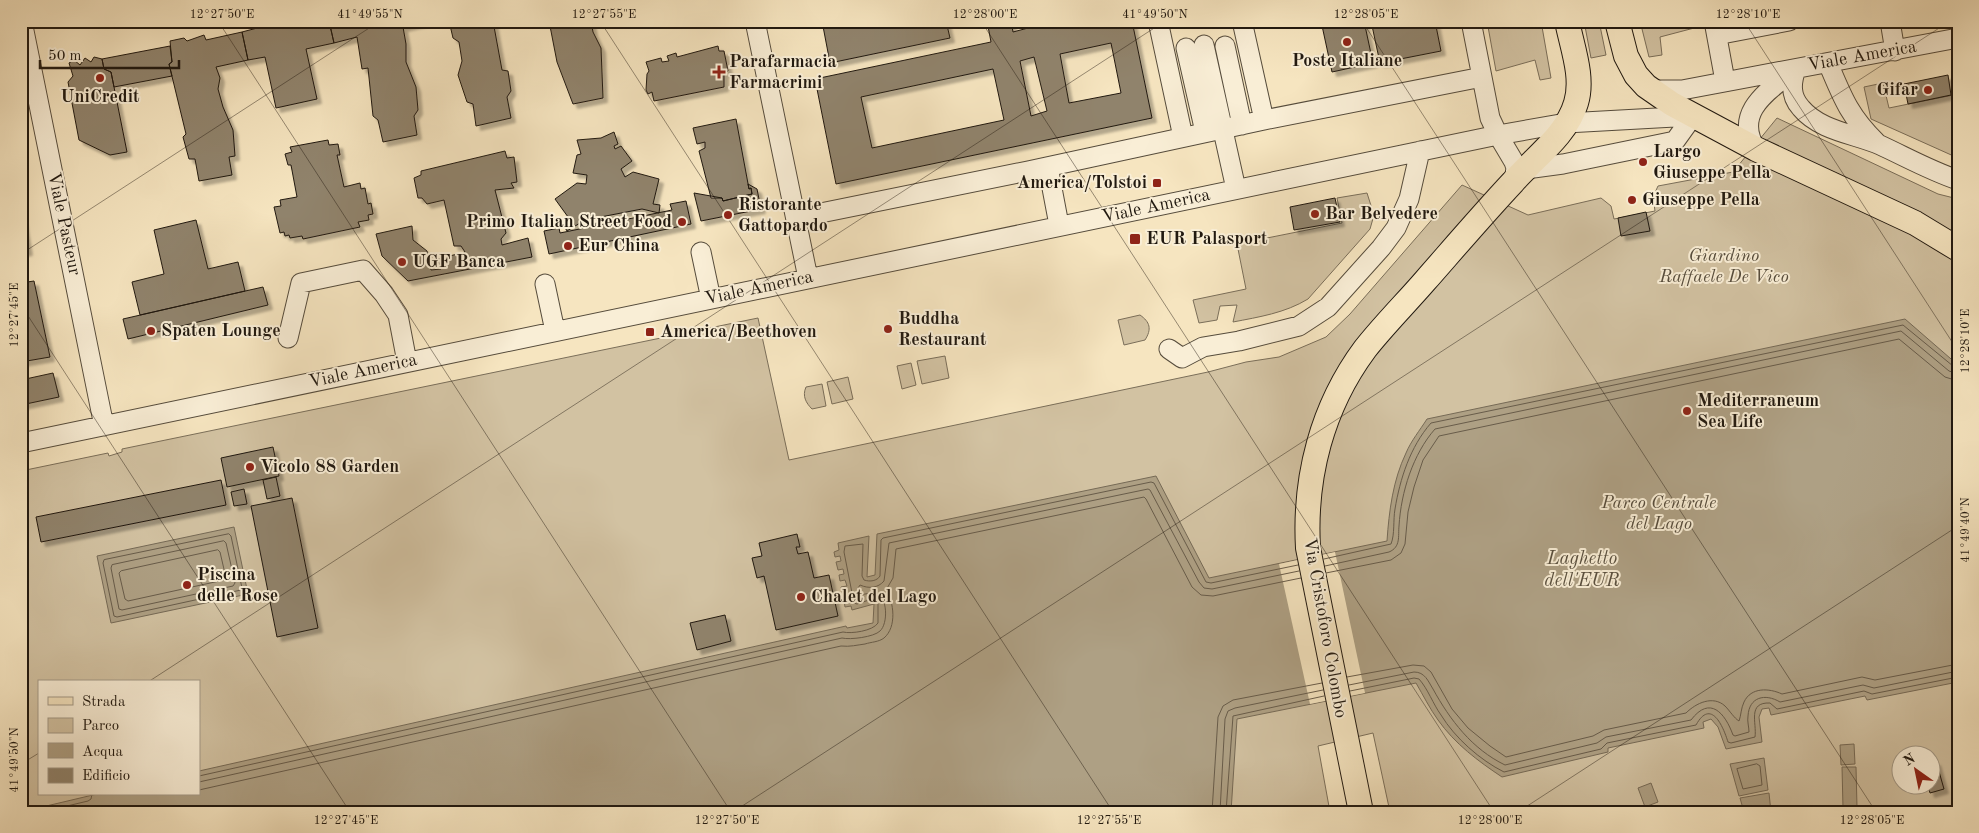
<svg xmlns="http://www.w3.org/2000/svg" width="1979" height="833" viewBox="0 0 1979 833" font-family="'Old Standard TT',serif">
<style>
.green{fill:#d2c2a2;stroke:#7a6e59;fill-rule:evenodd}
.water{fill:#aea084;stroke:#766a56}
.pier{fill:#f6e5c0}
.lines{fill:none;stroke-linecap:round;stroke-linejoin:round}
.shore{stroke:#685c4a;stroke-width:1}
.building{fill:#90836c;stroke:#211910;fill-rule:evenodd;filter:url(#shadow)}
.minor-casing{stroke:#564c3c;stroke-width:21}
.major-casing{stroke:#211910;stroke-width:26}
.minor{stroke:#f9eed6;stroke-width:19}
.major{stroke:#f6e5c0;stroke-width:24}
.ticks{fill:none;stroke:#211910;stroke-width:1;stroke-opacity:0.45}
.poi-dot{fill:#8f2418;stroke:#f9eed6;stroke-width:2}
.labels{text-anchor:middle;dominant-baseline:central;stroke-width:4;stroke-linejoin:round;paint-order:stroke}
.street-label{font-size:18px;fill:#211910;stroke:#f9eed6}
.poi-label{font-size:18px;font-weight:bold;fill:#211910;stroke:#f9eed6;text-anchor:start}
.park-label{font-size:18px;font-style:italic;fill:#564c3c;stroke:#f9eed6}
.water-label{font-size:19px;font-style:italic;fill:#594f3e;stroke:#f9eed6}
.neatline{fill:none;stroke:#211910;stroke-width:2}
.ticks-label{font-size:12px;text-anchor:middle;fill:#211910}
</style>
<defs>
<filter id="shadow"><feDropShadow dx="4.5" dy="4.5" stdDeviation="1" flood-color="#0004"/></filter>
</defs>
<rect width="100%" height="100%" fill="#f6e5c0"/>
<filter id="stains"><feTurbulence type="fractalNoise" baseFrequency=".004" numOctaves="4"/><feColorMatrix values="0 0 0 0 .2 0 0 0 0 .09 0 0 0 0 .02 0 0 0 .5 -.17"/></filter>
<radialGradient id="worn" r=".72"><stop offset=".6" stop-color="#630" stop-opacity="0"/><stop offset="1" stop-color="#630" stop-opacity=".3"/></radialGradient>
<path class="green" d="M 1487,21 L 1541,21 L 1551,78 L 1540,80 L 1535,60 L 1496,71 Z
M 1584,21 L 1599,21 L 1606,55 L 1591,58 Z
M 1640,21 L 1697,21 L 1698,27 L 1660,37 L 1662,55 L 1649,57 Z
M 1883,83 L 1889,108 L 1958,94 L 1958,158 L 1871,119 L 1864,87 Z
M 1777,118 L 1938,194 L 1958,199 L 1958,812 L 1390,812 L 1373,733 L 1318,746 L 1330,812 L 21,812 L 21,471 L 108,453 L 109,456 L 122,452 L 122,449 L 758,318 L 789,460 L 1208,372 L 1246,362 L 1279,357 L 1326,337 L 1350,314 L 1462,185 L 1528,215 L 1601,198 L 1611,206 L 1614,219 L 1655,211 L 1653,197 L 1658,186 L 1733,172 ZM 39,682 L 199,682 L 199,794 L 39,794 ZM 1902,756 L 1932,756 L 1932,786 L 1902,786 Z
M 1367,193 L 1374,215 L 1370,229 L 1308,299 C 1285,313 1259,317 1233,322 L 1237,305 L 1220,306 L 1217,320 L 1199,323 L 1193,300 L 1246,289 L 1237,244 L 1342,223 L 1337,198 Z
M 1140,315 C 1150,322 1152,329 1145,340 L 1124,345 L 1118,320 Z
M 945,356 L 949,378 L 922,384 L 917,361 Z
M 911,363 L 916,385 L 902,389 L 897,366 Z
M 848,377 L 853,399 L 832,404 L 827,382 Z
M 822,384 L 826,406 L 812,409 C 806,403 802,396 806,387 Z"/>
<path class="water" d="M 1905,319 L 1958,365 L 1958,682 L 1867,700 L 1865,696 L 1771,715 L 1769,708 L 1762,709 L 1759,717 L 1762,742 L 1726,749 L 1718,727 L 1711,719 L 1703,722 L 1704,728 L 1608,748 L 1608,752 L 1502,777 C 1478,761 1455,744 1438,720 C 1430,709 1423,695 1416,683 L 1237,719 L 1231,812 L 21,812 L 97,794 L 199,794 L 199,771 L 846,626 L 847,628 L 873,623 L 874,604 L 852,610 L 851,606 L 845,607 L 844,601 L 849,599 L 848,594 L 843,595 L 841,587 L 847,586 L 845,580 L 840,581 L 839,575 L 844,574 L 843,569 L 838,570 L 836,562 L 841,561 L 840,556 L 835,557 L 834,552 L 839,550 L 838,543 L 869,536 L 867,577 L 875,575 L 877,534 L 1156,476 L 1209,578 L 1387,541 C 1389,511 1393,480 1406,453 C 1411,441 1420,430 1427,419 Z
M 234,527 L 248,594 L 111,623 L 97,556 Z
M 1854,744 L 1855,764 L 1841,765 L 1840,745 Z
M 1764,758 L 1768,790 L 1739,796 L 1730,764 Z
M 1856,767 L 1857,807 L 1843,808 L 1842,767 Z
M 1651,783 L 1658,802 L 1645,807 L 1638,788 Z
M 1769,793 L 1771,812 L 1744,812 L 1740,798 Z"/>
<path class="pier" d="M 1335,552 L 1365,693 L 1310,704 L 1279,564 Z"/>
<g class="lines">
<path class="shore" d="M 229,534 L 231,536 L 242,588 L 241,590 L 117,617 L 114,616 L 103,563 L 104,560 Z
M 224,541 L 226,543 L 235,583 L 233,586 L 122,610 L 119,609 L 111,568 L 112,565 Z
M 218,550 L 220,552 L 226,578 L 224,580 L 128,601 L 125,599 L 119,573 L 121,571 Z
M 1324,559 L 1391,544 C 1395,534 1393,520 1395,509 C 1400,479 1410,447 1431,423 L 1903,325 L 1953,366 L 1958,367
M 1325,566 L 1389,552 C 1401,547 1398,536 1399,526 C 1401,492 1413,454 1435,429 L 1901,331 L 1949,371 L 1958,374
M 1326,573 L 1391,560 L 1401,553 L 1405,544 L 1408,512 L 1414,487 L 1423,460 L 1439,436 L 1899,339 L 1945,377 L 1958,381
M 1347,677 L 1413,665 L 1424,666 L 1431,672 L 1452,709 L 1468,728 L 1490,746 L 1506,757 L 1593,736 L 1604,730 L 1686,713 C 1696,703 1713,695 1725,706 C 1730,711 1734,718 1739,721 C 1741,716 1741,708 1744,702 C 1751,687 1769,688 1782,694 L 1862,677 L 1875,680 L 1958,664
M 1349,685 L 1414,672 C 1425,672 1428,681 1433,689 C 1450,720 1472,749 1505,765 L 1597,743 L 1606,737 L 1691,720 C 1710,695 1725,713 1733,735 L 1735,736 L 1749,732 C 1749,727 1747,721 1748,716 C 1749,697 1765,693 1780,702 L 1863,685 L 1874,688 L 1958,671
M 1350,691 L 1414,678 L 1419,679 C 1428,689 1433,704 1441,715 C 1455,738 1480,760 1504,772 L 1601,749 L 1607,743 L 1696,725 C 1711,698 1723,726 1728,742 L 1731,743 L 1755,737 C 1757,723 1747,702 1770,703 L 1777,709 L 1864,691 L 1872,694 L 1958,677
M 1757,764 L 1760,766 L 1762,785 L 1743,789 L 1737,769 Z
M 199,776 L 843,632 C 851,634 873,631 878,623 L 878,603 L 872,599 L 857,604 L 854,603 L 844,552 L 845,546 L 863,544 L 862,576 L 864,580 C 870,582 877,581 880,576 L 881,540 L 883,538 L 1151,482 L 1154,483 L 1206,582 L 1211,583 L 1298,565
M 199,782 L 842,638 C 850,640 874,637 880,631 C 888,624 888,597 876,593 C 871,592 866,594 861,595 L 858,588 L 860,585 C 869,589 878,588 884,581 L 889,543 L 1148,489 L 1150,490 L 1199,582 L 1204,588 L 1212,589 L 1299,571
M 199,790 L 841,646 C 850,647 857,645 865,644 C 871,642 879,642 884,638 C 897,627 894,602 886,590 L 893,578 L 896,549 L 1144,497 L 1146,499 L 1192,587 L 1201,595 L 1213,596 L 1301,578
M 42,812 L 88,801 L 91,799 L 92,794
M 1212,812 L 1218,717 L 1223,706 L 1233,700 L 1322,683
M 1220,812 L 1225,719 L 1228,711 L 1235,708 L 1323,690
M 1226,812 L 1233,716 L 1324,696"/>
</g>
<path class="building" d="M 267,21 L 329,21 L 334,43 L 306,49 L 317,99 L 276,108 L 265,57 L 248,60 L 242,32 L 261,27 L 260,23 Z
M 329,21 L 429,21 L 403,27 L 406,44 L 406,62 L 416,87 L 418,110 L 414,116 L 417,135 L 383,142 L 378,120 L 373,116 L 368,68 L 362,69 L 357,37 L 334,43 Z
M 449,21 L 493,21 L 502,70 L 508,71 L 511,91 L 507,97 L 511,118 L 476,126 L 473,104 L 467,102 L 458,75 L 462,61 L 459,42 L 453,38 Z
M 549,21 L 591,21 L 593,32 L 601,48 L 603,98 L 573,104 L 557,62 Z
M 822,21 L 946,21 L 950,38 L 830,63 Z
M 987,21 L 1011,21 L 1013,32 L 1028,28 L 1027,21 L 1052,21 L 1053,28 L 1087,21 L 1132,21 L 1152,118 L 836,184 L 815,79 L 991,42 ZM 1111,43 L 1121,93 L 1069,103 L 1060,54 ZM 1034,57 L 1047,111 L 1031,116 L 1020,61 ZM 993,69 L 1004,120 L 872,148 L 861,97 Z
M 1321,21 L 1364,21 L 1373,63 L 1332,72 Z
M 1371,21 L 1435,21 L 1441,51 L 1380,63 Z
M 242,32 L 248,60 L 216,67 L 220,78 L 218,89 L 223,107 L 233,130 L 235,156 L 229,157 L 232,175 L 199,181 L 195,159 L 189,159 L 183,137 L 186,134 L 169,64 L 172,62 L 170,41 L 184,38 L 187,41 L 204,35 L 206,40 Z
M 170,46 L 172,62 L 169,64 L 172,76 L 114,87 L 111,72 L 104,69 L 102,59 Z
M 718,46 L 719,51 L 724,51 L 728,71 L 724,73 L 724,87 L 654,101 L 652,92 L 648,94 L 646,90 L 647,74 L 649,71 L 646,62 L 661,58 L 662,62 L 669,61 L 667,56 L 676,53 L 677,57 Z
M 94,57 L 102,59 L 104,69 L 111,72 L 127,152 L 110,155 L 79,140 L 68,82 L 73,76 L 69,63 L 74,60 L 80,65 L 85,58 L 91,62 Z
M 1948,75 L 1951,95 L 1908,104 L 1904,84 Z
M 736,119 L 749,189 L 751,188 L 752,194 L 723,201 L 722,198 L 711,198 L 699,151 L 705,148 L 705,142 L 697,144 L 693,128 Z
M 614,132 L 618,144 L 614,146 L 615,149 L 621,146 L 632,161 L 621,169 L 625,177 L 633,172 L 659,179 L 653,204 L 660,205 L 659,213 L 642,209 L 585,220 L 567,231 L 564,226 L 571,221 L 555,199 L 577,183 L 586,184 L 587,175 L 573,173 L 577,155 L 581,154 L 577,140 L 601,138 Z
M 328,140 L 329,145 L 338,144 L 340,155 L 337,155 L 344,187 L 360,183 L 361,189 L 365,188 L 368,204 L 371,203 L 373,214 L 368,215 L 369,220 L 358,222 L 360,227 L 303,239 L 302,236 L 290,238 L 289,235 L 285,236 L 284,232 L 280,233 L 274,207 L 281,206 L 280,200 L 297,197 L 291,165 L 288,165 L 285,154 L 292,152 L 290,147 Z
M 505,151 L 507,158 L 514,157 L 517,182 L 511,183 L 514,188 L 495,190 L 506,233 L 501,239 L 502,245 L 528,238 L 532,257 L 408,281 L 382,256 L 376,234 L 412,226 L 413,240 L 427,251 L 431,270 L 441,269 L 438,259 L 465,252 L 461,246 L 454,246 L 444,200 L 427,204 L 422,198 L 418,198 L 414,178 L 421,175 L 421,171 Z
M 748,184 L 757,189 L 761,209 L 701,221 L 694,193 L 722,198 L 723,201 L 752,194 L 751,188 L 749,189 Z
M 1335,198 L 1340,222 L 1294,230 L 1290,207 Z
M 686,201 L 691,224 L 549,254 L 544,231 L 559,228 L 560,233 L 672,210 L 670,204 Z
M 21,210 L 28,251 L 21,252 Z
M 1646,212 L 1650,231 L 1621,236 L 1618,218 Z
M 196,220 L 208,269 L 238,262 L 245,291 L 140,315 L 132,282 L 164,274 L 154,230 Z
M 34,281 L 50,357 L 21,362 L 21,283 Z
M 263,287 L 268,305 L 128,339 L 123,319 Z
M 53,373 L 59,397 L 21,405 L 21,380 Z
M 273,447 L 279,476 L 227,487 L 221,458 Z
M 276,477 L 280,496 L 267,499 L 263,480 Z
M 221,480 L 226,505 L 41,542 L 36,517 Z
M 244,489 L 247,504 L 234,506 L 231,492 Z
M 292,498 L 318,628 L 277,637 L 251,506 Z
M 797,534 L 800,547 L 796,547 L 798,554 L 808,552 L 814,578 L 829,575 L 838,616 L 776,630 L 764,576 L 757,578 L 752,558 L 762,556 L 759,543 Z
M 725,615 L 731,641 L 697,650 L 690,623 Z
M 1936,761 L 1944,789 L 1930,793 L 1928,786 L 1932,786 L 1932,763 Z"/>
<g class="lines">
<g class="minor-casing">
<path id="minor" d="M 22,21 L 104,426
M 755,21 L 808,278
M 1158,21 L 1183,137
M 1242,21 L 1264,120
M 1471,21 L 1490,118 L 1498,135 L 1514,162 L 1516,168 L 1514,181
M 1714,21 L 1725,81
M 1890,21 L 1895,51
M 1727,33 L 1789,21
M 1204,45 L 1236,189
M 1225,46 L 1242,125
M 1186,48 L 1205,132
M 1828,63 C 1842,96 1849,116 1876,142
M 1796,69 C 1791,83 1790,96 1801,108 C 1820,131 1855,134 1880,145 C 1906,157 1931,171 1958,180
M 1651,90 L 1682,90 L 1958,38
M 1756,149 C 1732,112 1770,90 1795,69
M 1048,167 L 1059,225
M 1526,169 L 1563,164 L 1675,141 L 1693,116
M 796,218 L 1028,171 L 1264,120 L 1482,77
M 701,252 L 711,299
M 545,284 L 555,331
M 288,338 L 301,283 L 363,270 L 384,294 L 398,315 L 407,362
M 1169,349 L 1182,358 L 1203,347 L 1239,341 L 1299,326 L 1328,307 L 1381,248 L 1396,228 L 1409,199 L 1420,151
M 21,443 L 1498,135 L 1566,123 L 1693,116"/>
</g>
<g class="major-casing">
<path id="major" d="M 1617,21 L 1626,56 L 1636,75 L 1646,86 L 1672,104 L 1756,149 L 1915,223 L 1958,249
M 1361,812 L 1308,548 C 1304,477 1322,407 1365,349 C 1384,325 1405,304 1425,281 C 1454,248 1483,214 1513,182 C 1534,158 1567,135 1576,103 C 1584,77 1572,47 1567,21"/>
</g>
<use href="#minor" class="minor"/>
<use href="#major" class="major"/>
</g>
<path class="ticks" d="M 218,21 L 731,812M 600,21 L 1113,812M 981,21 L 1494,812M 1362,21 L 1876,812M 1744,21 L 1958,351M 21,254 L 380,21M 21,305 L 350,812M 148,682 L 1165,21M 21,764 L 39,753M 733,812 L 1950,21M 1518,812 L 1958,526"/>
<g class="poi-dot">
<circle cx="1347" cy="42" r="5"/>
<path d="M716.5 64.5h5v5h5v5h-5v5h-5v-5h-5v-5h5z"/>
<circle cx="100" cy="78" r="5"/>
<circle cx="1928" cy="90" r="5"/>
<circle cx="1643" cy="162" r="5"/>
<rect x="1152" y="178" width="10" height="10" rx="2.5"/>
<circle cx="1632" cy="200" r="5"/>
<circle cx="1315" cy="214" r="5"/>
<circle cx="728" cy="215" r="5"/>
<circle cx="682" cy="222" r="5"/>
<rect x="1129" y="233" width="12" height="12" rx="2.5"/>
<circle cx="568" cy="246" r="5"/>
<circle cx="402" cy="262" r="5"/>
<circle cx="888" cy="329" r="5"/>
<circle cx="151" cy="331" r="5"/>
<rect x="645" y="327" width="10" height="10" rx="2.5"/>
<circle cx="1687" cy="411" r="5"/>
<circle cx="250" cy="467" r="5"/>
<circle cx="187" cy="585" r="5"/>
<circle cx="801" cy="597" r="5"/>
</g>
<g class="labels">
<g class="street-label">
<text transform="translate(1862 56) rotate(-10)">Viale America</text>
<text transform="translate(1156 206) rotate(-12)">Viale America</text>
<text transform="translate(64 224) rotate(78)">Viale Pasteur</text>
<text transform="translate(759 288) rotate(-12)">Viale America</text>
<text transform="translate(363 371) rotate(-12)">Viale America</text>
<text transform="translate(1325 628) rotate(80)">Via Cristoforo Colombo</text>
</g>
<g class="poi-label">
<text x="1347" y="61" text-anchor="middle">Poste Italiane</text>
<text x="729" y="62">Parafarmacia<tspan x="729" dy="21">Farmacrimi</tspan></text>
<text x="1918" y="90" text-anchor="end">Gifar</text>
<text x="100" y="97" text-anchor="middle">UniCredit</text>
<text x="1653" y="152">Largo<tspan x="1653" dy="21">Giuseppe Pella</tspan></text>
<text x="1147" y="183" text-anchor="end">America/Tolstoi</text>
<text x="1642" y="200">Giuseppe Pella</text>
<text x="738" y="205">Ristorante<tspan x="738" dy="21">Gattopardo</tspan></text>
<text x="1325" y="214">Bar Belvedere</text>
<text x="672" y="222" text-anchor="end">Primo Italian Street Food</text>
<text x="1146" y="239">EUR Palasport</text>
<text x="578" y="246">Eur China</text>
<text x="412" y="262">UGF Banca</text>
<text x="898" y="319">Buddha<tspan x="898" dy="21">Restaurant</tspan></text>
<text x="161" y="331">Spaten Lounge</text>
<text x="660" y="332">America/Beethoven</text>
<text x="1697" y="401">Mediterraneum<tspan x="1697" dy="21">Sea Life</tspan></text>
<text x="260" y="467">Vicolo 88 Garden</text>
<text x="197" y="575">Piscina<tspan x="197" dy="21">delle Rose</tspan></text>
<text x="811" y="597">Chalet del Lago</text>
</g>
<g class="park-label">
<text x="1724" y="256">Giardino<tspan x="1724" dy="21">Raffaele De Vico</tspan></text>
<text x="1659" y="503">Parco Centrale<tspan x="1659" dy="21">del Lago</tspan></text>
</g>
<g class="water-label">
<text x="1582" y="559">Laghetto<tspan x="1582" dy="22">dell'EUR</tspan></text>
</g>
</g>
<rect width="1979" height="833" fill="none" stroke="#f6e5c0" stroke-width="55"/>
<rect x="38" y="680" width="162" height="115" fill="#f9eed6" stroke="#a39987"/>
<rect x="48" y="697" width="25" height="8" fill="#f6e5c0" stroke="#a39987"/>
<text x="82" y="706" font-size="15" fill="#211910">Strada</text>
<rect x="48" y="718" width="25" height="15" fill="#d2c2a2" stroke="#a39987"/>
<text x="82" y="730" font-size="15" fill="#211910">Parco</text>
<rect x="48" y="743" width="25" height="15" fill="#aea084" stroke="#a39987"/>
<text x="82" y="756" font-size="15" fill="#211910">Acqua</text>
<rect x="48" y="768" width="25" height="15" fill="#90836c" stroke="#a39987"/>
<text x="82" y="780" font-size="15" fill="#211910">Edificio</text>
<g transform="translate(1916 770) rotate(327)"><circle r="24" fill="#f9eed6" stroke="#a39987"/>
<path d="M0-4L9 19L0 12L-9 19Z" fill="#8f2418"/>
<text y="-8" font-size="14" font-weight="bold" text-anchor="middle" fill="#211910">N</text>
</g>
<path d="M40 60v8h139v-8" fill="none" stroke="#211910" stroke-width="2.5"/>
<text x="48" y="60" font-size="15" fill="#211910" stroke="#f9eed6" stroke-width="4" paint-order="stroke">50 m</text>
<rect x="28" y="28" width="1924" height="778" class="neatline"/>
<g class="ticks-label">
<text x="222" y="18">12°27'50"E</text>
<text x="370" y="18">41°49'55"N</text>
<text x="604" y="18">12°27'55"E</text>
<text x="985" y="18">12°28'00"E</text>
<text x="1155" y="18">41°49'50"N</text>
<text x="1366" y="18">12°28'05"E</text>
<text x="1748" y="18">12°28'10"E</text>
<text transform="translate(14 315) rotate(-90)" y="4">12°27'45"E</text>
<text transform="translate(1965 341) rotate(-90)" y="4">12°28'10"E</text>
<text transform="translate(1965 530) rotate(-90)" y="4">41°49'40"N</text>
<text transform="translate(14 760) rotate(-90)" y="4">41°49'50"N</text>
<text x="346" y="824">12°27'45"E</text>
<text x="727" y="824">12°27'50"E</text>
<text x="1109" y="824">12°27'55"E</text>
<text x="1490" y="824">12°28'00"E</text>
<text x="1872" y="824">12°28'05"E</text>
</g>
<rect width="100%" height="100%" filter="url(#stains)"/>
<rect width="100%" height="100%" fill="url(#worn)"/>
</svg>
